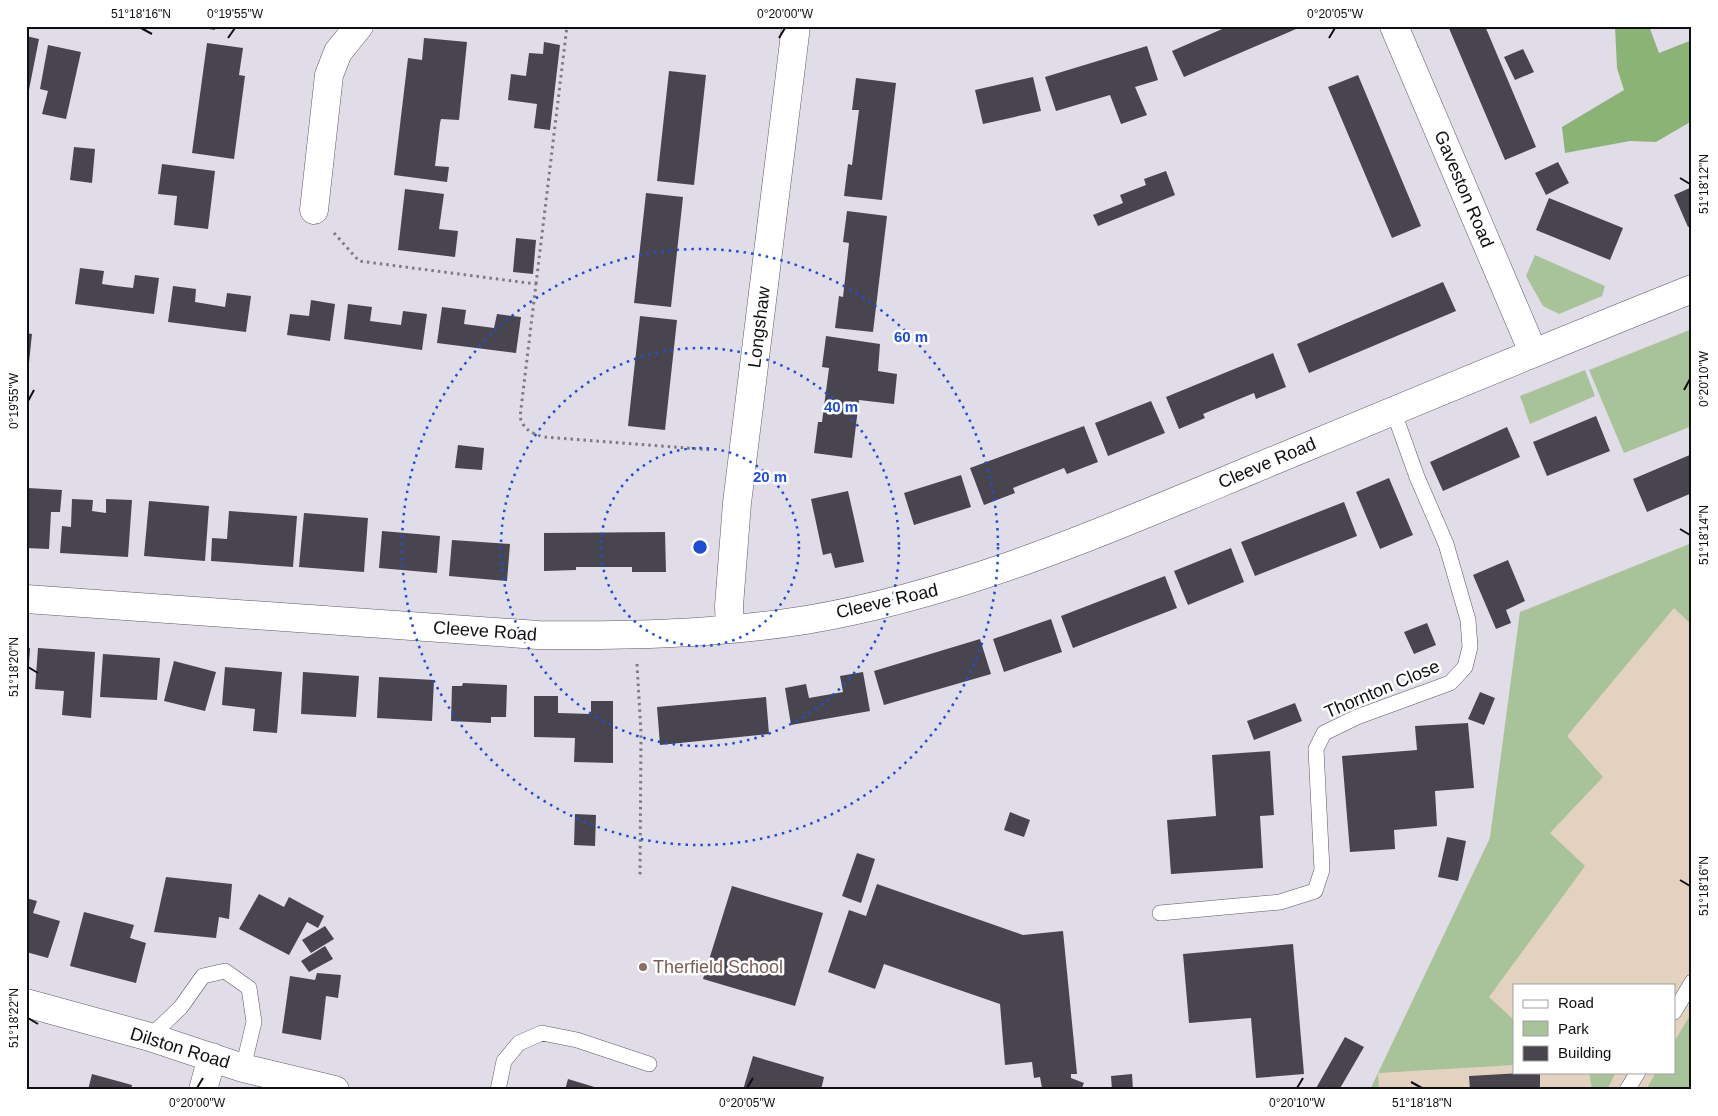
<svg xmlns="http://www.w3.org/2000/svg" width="1718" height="1116" viewBox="0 0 1718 1116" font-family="Arial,sans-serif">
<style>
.commercial{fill:#e3d2c0;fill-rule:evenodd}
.green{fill:#a8c299}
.forest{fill:#8cb376}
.building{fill:#49454e}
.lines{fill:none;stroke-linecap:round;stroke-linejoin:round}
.service-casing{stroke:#5d5a64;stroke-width:16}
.minor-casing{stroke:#5d5a64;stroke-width:29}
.path{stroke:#7d7b83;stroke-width:3;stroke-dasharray:2.5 4;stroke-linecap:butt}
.service{stroke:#fff;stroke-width:15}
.minor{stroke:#fff;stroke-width:28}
.ticks{fill:none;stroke:#0f0e11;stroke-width:2}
.ring{fill:none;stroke:#1d4ed8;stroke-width:2.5;stroke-dasharray:2.5 5}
.education-dot{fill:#8d6e63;stroke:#fff;stroke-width:2}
.labels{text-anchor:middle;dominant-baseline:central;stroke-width:5;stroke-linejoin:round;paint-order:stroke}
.street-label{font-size:18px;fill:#0f0e11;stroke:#fff}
.education-label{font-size:18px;fill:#785e54;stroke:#fff;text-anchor:start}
.centre{fill:#1d4ed8;stroke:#fff;stroke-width:2.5}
.ring-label{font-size:15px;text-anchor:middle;font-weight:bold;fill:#1d4ed8;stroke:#fff;stroke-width:5;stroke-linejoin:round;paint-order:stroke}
.neatline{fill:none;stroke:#0f0e11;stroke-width:2}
.ticks-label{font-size:12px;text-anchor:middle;fill:#0f0e11}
</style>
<rect width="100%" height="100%" fill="#e0dce8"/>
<path class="commercial" d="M 1692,543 L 1692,1090 L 1370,1090 L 1490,838 L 1520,612 ZM 1514,985 L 1674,985 L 1674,1072 L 1514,1072 Z"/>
<path class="green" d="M 1535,255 L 1605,286 L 1602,296 L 1559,314 L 1543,306 L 1526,276 Z
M 1692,329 L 1692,426 L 1624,453 L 1589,370 Z
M 1585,370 L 1595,396 L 1530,424 L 1520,396 Z
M 1692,543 L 1692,625 L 1674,608 L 1567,736 L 1603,777 L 1550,833 L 1585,866 L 1489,997 L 1514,1020 L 1514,1065 L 1378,1073 L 1379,1090 L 1370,1090 L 1490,838 L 1520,612 Z
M 1692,1012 L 1692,1090 L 1646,1090 L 1656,1072 L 1674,1072 L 1674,1042 Z
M 1589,1072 L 1616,1072 L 1607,1090 L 1592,1090 Z"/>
<path class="forest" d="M 1615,26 L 1649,26 L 1659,53 L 1692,40 L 1692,121 L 1656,142 L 1630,141 L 1565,153 L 1562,127 L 1624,90 L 1617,68 Z"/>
<path class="building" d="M 191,26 L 215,26 L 215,30 Z
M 1229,26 L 1303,26 L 1184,77 L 1172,51 Z
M 1448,26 L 1485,26 L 1536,147 L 1505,160 Z
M 26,36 L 39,39 L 27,100 L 26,100 Z
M 424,38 L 467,42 L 459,120 L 441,119 L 440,123 L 435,166 L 449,167 L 447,182 L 394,175 L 408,58 L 422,60 Z
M 544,42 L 560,45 L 550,130 L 534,128 L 537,104 L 508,100 L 511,74 L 526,76 L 529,53 L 543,54 Z
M 207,43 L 243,48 L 239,75 L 245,76 L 234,159 L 192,153 Z
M 48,45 L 81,52 L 66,119 L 42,114 L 48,91 L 40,89 Z
M 1147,46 L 1158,80 L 1135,87 L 1147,115 L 1121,124 L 1110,95 L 1056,111 L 1045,77 Z
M 1523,49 L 1534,72 L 1515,80 L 1504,57 Z
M 669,71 L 706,75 L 694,185 L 657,181 Z
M 1358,75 L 1421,226 L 1392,238 L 1328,87 Z
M 1033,77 L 1041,111 L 983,124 L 975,90 Z
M 856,78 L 896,83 L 882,200 L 844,196 L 848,164 L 852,165 L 859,110 L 852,110 Z
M 74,147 L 95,149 L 92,183 L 70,180 Z
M 1558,162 L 1569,183 L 1546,195 L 1535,173 Z
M 162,164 L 215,171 L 208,229 L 174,225 L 177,196 L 158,194 Z
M 1166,171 L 1175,195 L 1098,226 L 1093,215 L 1123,203 L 1120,195 L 1146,185 L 1144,179 Z
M 1692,187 L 1692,226 L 1688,227 L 1674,195 Z
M 405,189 L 444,194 L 439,229 L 458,231 L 455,257 L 398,250 Z
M 646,193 L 683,197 L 671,307 L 634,303 Z
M 1549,198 L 1623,228 L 1610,260 L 1536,230 Z
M 847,211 L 887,216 L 873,332 L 835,328 L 839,296 L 843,297 L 849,243 L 843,242 Z
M 516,238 L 536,240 L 533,274 L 513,272 Z
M 80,268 L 104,271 L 102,284 L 116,286 L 133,288 L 135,275 L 159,278 L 154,314 L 75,304 Z
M 1443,282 L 1456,311 L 1309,373 L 1297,344 Z
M 173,286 L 196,289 L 195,302 L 225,307 L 227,293 L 251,296 L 246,332 L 168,322 Z
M 311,300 L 335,304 L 330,341 L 287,335 L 290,314 L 309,316 Z
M 348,304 L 372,307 L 370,321 L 401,325 L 403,311 L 427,314 L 422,350 L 344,339 Z
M 442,307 L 466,310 L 464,324 L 494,328 L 497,314 L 521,317 L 516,353 L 437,343 Z
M 640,316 L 677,320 L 665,430 L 628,426 Z
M 26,333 L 32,334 L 28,372 L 26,372 Z
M 826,336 L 880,344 L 878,371 L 897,374 L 894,404 L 859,400 L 852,458 L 814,453 L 818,422 L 822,422 L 829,368 L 822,367 Z
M 1273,353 L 1286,387 L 1256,399 L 1254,393 L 1203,414 L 1205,418 L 1179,429 L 1166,397 Z
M 1151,401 L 1165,433 L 1108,456 L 1095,423 Z
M 1596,416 L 1610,451 L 1547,476 L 1533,442 Z
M 1084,426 L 1098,462 L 1067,474 L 1064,468 L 1013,488 L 1015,493 L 984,505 L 970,468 Z
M 1507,427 L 1520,457 L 1443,491 L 1430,462 Z
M 458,445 L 484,448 L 482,470 L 455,468 Z
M 1692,454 L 1692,493 L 1647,512 L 1633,479 Z
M 961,475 L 971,507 L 914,525 L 904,493 Z
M 1389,478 L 1413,535 L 1380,549 L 1356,492 Z
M 28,488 L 62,490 L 60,512 L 51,512 L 49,549 L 26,548 Z
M 848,491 L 864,562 L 835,568 L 831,553 L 823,555 L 811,499 Z
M 72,499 L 93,500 L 92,511 L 106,513 L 106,499 L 132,500 L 128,557 L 60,553 L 62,526 L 71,527 Z
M 149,501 L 209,506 L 205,561 L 144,556 Z
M 1344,502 L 1357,536 L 1255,576 L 1241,542 Z
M 229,511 L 297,516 L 293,567 L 211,561 L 212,538 L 227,539 Z
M 304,513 L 368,518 L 364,572 L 299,567 Z
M 382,531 L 440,536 L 437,573 L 379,568 Z
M 665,532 L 666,572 L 632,572 L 632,567 L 576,567 L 576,570 L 544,571 L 544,533 Z
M 452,540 L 510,544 L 507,581 L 449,576 Z
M 1231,548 L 1244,582 L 1188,605 L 1174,571 Z
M 1508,560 L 1525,601 L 1506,610 L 1511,623 L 1496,629 L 1473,575 Z
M 1165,576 L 1177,608 L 1073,648 L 1061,616 Z
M 1051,619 L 1062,652 L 1004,672 L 993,639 Z
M 1427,623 L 1436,645 L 1414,654 L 1404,632 Z
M 980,639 L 991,674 L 884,705 L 874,671 Z
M 26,648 L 30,648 L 28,679 L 26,679 Z
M 38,648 L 95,652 L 91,718 L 62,715 L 64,691 L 35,689 Z
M 103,654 L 160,658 L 157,700 L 100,697 Z
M 174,661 L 216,672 L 205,711 L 164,701 Z
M 225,667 L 282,672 L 277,733 L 253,731 L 255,709 L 222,705 Z
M 303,672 L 359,676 L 356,717 L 301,714 Z
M 863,672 L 870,711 L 791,725 L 785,688 L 806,684 L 809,698 L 843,692 L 840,676 Z
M 379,677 L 434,680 L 432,721 L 377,718 Z
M 463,683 L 507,685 L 506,717 L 491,717 L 491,723 L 451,721 L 452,686 L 462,686 Z
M 1480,692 L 1495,698 L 1484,725 L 1468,719 Z
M 534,696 L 558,696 L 558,713 L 591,714 L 591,701 L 613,701 L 613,763 L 574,762 L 575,738 L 534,737 Z
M 766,697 L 769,734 L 660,745 L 657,707 Z
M 1295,703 L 1302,721 L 1254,740 L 1247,721 Z
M 1468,723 L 1474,788 L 1435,791 L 1437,826 L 1394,830 L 1395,849 L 1350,852 L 1342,756 L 1417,750 L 1415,726 Z
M 1270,751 L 1274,815 L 1260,816 L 1263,868 L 1171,874 L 1167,820 L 1216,816 L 1212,755 Z
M 1010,812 L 1030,820 L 1024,837 L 1004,830 Z
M 575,814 L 596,815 L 595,846 L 574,845 Z
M 1447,837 L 1466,841 L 1458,881 L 1438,877 Z
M 857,853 L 875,859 L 861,903 L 842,896 Z
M 166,877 L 232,884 L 229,919 L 219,917 L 216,938 L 154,932 Z
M 877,884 L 1023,935 L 1063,931 L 1077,1074 L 1071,1074 L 1071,1078 L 1084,1083 L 1081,1090 L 1042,1088 L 1040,1077 L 1034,1078 L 1032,1062 L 1005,1065 L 1000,1004 L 884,964 L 875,989 L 828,972 L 849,910 L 866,916 Z
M 732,886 L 823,913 L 795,1006 L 703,979 Z
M 259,894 L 284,907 L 289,897 L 324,916 L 318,928 L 307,922 L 289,955 L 239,929 Z
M 26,898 L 37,901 L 33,913 L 60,921 L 48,958 L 26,952 Z
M 84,912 L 134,925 L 130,938 L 146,943 L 136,983 L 70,966 Z
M 325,926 L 334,939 L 311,953 L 302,940 Z
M 1293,944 L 1304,1074 L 1256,1078 L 1251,1018 L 1189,1023 L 1183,954 Z
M 325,946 L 333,959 L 309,972 L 301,961 Z
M 317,973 L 341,975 L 338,998 L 326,996 L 321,1040 L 282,1033 L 290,976 L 315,980 Z
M 1345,1037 L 1364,1047 L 1339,1090 L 1315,1090 Z
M 753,1056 L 824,1077 L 821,1090 L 743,1090 Z
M 1540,1072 L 1540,1090 L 1470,1090 L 1469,1076 Z
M 92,1074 L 132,1085 L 131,1090 L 88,1090 Z
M 1132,1074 L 1133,1090 L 1112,1090 L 1111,1076 Z
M 568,1079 L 601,1089 L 601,1090 L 565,1090 Z"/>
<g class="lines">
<g class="service-casing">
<path id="service" d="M 1160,913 L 1280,902 L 1315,891 L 1322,870 L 1316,749 L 1324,733 L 1357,717 L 1450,683 L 1465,667 L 1470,647 L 1468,620 L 1446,544 L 1417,477 L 1393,410
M 1674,1012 L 1692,982
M 150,1037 L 181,1007 L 203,976 L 225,971 L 249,988 L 254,1022 L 243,1068
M 498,1090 L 504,1061 L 519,1043 L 542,1033 L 577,1040 L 649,1064
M 1627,1090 L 1638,1072"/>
</g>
<g class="minor-casing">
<path id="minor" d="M 1394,26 L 1533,352
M 314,210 L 329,75 L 338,52 L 359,26
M 26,599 L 538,635 C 627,636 718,634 806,620 C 961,594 1107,530 1251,470 C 1398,409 1544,348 1692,289
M 730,629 L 729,606 L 737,503 L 796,26
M 26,1003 L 150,1037 L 243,1068 L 335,1090
M 203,1090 L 212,1057"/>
</g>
<path class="path" d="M 334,233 L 359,261 L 536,284 L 520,417 C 524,430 531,433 544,437 L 713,450
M 536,284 L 567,26
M 637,664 L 641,733 L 640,875"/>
<use href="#service" class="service"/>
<use href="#minor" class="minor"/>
</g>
<path class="ticks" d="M 141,28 L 152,34M 228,38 L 235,28M 779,38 L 785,28M 1329,38 L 1335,28M 1680,178 L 1690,184M 1684,390 L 1690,379M 28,401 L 34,390M 1680,529 L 1690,535M 28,667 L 38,673M 1680,880 L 1690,886M 28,1018 L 38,1024M 1411,1082 L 1422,1088M 197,1088 L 203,1078M 747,1088 L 753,1078M 1297,1088 L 1303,1078"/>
<g class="ring">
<circle cx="700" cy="547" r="99"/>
<circle cx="700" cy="547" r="199"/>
<circle cx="700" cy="547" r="298"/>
</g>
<circle class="education-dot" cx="643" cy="967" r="5"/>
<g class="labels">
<g class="street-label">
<text transform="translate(1464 189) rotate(67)">Gaveston Road</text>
<text transform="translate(759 327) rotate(-83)">Longshaw</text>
<text transform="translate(1267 463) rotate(-23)">Cleeve Road</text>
<text transform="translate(887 601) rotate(-13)">Cleeve Road</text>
<text transform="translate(485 631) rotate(4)">Cleeve Road</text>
<text transform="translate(1382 689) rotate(-23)">Thornton Close</text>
<text transform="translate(180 1048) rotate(17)">Dilston Road</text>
</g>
<g class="education-label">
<text x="653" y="967">Therfield School</text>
</g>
</g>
<circle cx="700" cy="547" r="8" class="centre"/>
<g class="ring-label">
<text x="911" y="342">60 m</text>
<text x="841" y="412">40 m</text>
<text x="770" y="482">20 m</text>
</g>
<rect width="1718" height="1116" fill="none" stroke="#ffffff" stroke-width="55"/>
<rect x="1513" y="984" width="162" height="90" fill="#ffffff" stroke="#9f9fa0"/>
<rect x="1523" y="1000" width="25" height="8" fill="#ffffff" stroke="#9f9fa0"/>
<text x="1558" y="1008" font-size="15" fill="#0f0e11">Road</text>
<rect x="1523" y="1021" width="25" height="15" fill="#a8c299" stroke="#9f9fa0"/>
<text x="1558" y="1034" font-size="15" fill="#0f0e11">Park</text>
<rect x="1523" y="1046" width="25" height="15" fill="#49454e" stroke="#9f9fa0"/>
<text x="1558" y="1058" font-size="15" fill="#0f0e11">Building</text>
<rect x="28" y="28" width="1662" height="1060" class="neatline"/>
<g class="ticks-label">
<text x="141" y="18">51°18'16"N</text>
<text x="235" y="18">0°19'55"W</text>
<text x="785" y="18">0°20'00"W</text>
<text x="1335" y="18">0°20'05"W</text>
<text transform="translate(1704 184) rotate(-90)" y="4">51°18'12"N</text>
<text transform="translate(1704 379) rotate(-90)" y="4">0°20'10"W</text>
<text transform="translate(14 401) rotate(-90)" y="4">0°19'55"W</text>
<text transform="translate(1704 535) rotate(-90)" y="4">51°18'14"N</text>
<text transform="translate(14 667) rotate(-90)" y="4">51°18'20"N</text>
<text transform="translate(1704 886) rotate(-90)" y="4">51°18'16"N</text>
<text transform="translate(14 1018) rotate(-90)" y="4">51°18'22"N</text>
<text x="197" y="1107">0°20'00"W</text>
<text x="747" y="1107">0°20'05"W</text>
<text x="1297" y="1107">0°20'10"W</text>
<text x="1422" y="1107">51°18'18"N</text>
</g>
</svg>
